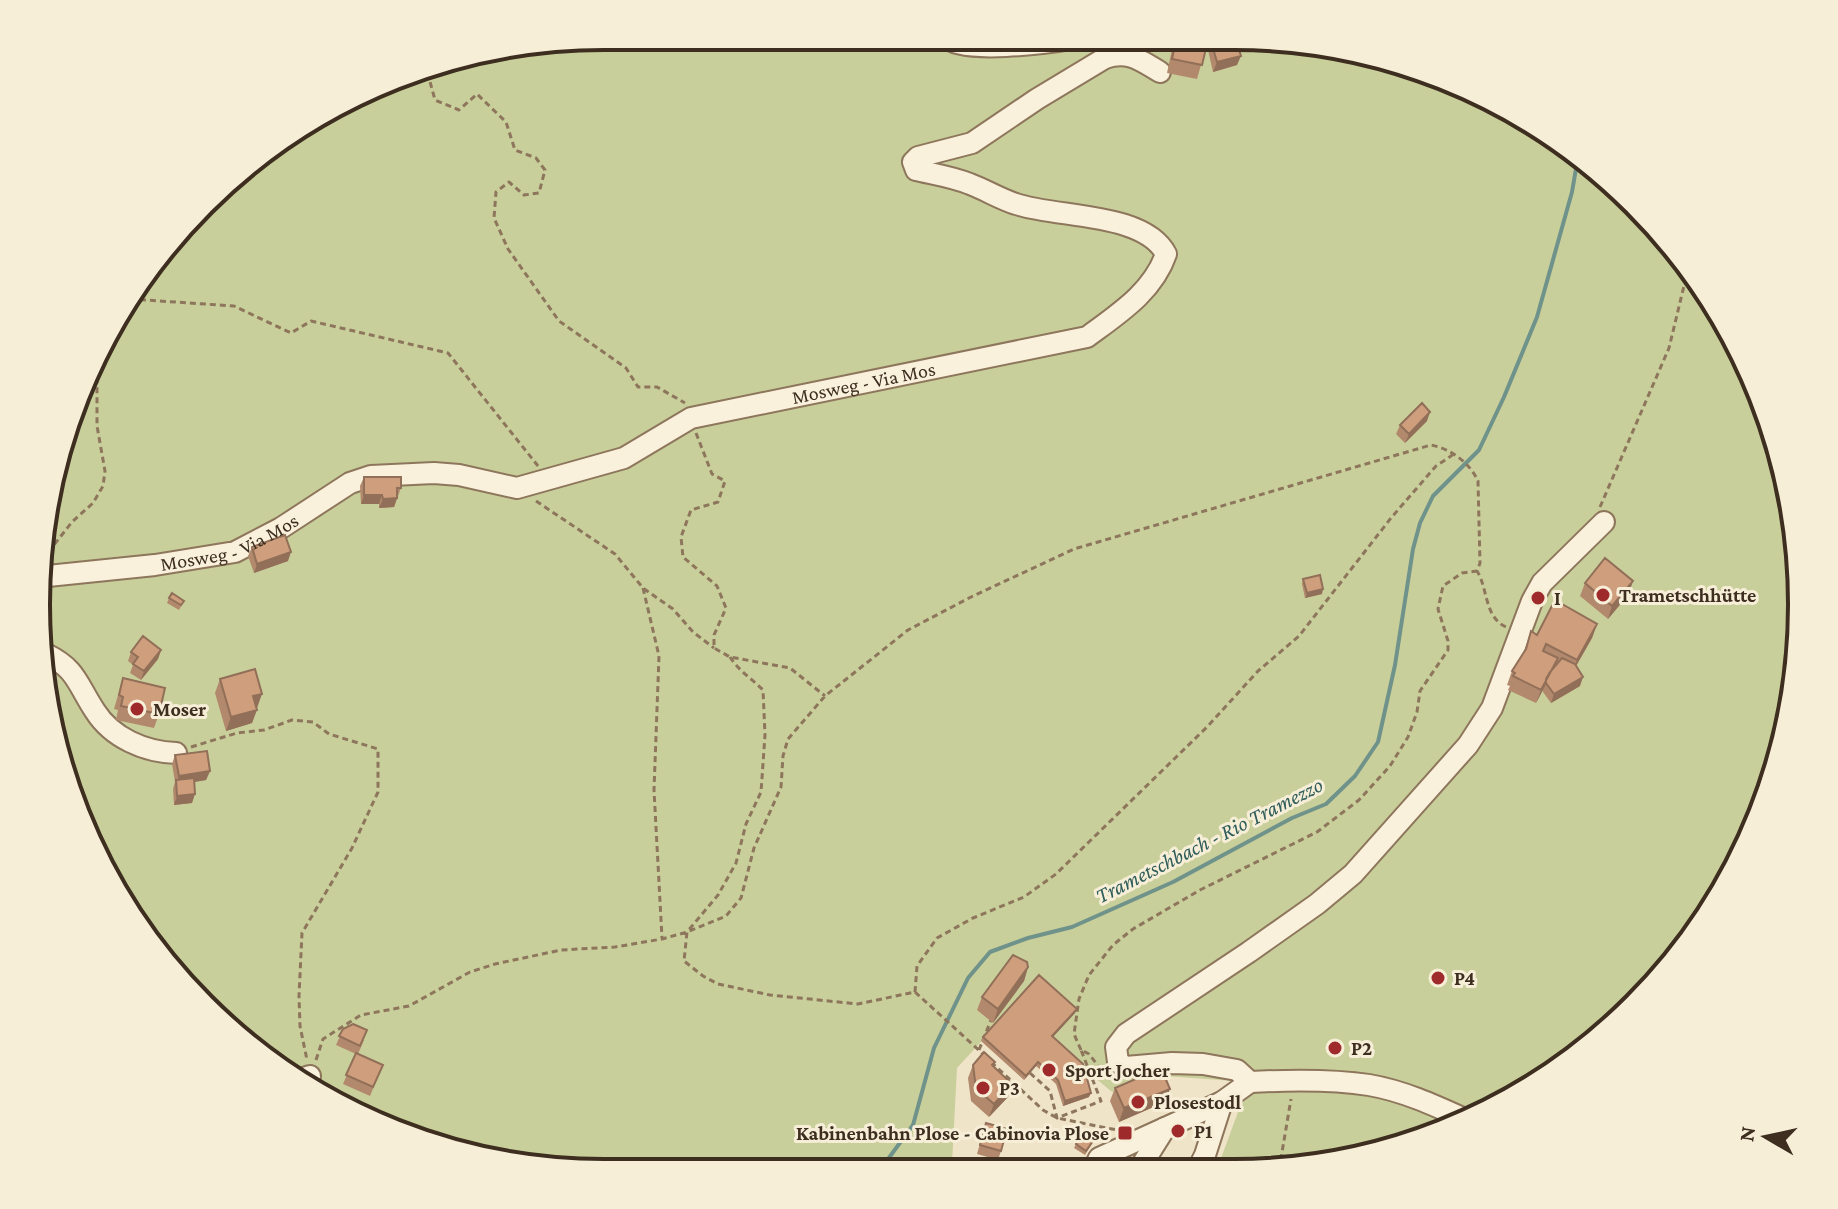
<svg xmlns="http://www.w3.org/2000/svg" width="1838" height="1209" viewBox="0 0 1838 1209" font-family="'Crimson Pro',serif">
<style>
.green{fill:#c9cf9b}
.lines{fill:none;stroke-linecap:round;stroke-linejoin:round}
.stream{stroke:#6f938a;stroke-width:4}
.minor-casing{stroke:#8d765c;stroke-width:24}
.path{stroke:#8d765c;stroke-width:3;stroke-dasharray:6 4;stroke-linecap:butt}
.minor{stroke:#faf1dc;stroke-width:20}
.wall{fill:#b2896c}
.shaded-wall{fill:#916f58}
.building{fill:#cf9f7d;stroke:#916f58;stroke-width:2}
.poi-dot{fill:#9e2a2b;stroke:#f7eed8;stroke-width:3}
.labels{text-anchor:middle;dominant-baseline:central;stroke-width:6;stroke-linejoin:round;paint-order:stroke}
.street-label{font-size:20px;fill:#3d2e20;stroke:#f7eed8}
.poi-label{font-size:20px;font-weight:bold;fill:#3d2e20;stroke:#f7eed8;text-anchor:start}
.water-label{font-size:22px;font-style:italic;fill:#2f5d5a;stroke:#f7eed8}
.rim{fill:none;stroke:#3d2e20;stroke-width:4}
</style>
<rect width="100%" height="100%" fill="#f0e4c8"/>
<path class="green" d="M 605,36 L 1308,41 L 1485,94 L 1609,177 L 1685,259 L 1744,353 L 1783,458 L 1801,568 L 1797,679 L 1772,788 L 1726,889 L 1661,980 L 1579,1056 L 1485,1115 L 1380,1154 L 1270,1172 L 1216,1172 L 1249,1082 L 1163,1076 L 1112,1092 L 1050,1040 L 1038,980 L 957,1068 L 952,1164 L 947,1170 L 530,1168 L 353,1115 L 229,1032 L 112,889 L 55,751 L 37,568 L 79,387 L 154,258 L 288,132 L 422,66 Z"/>
<g class="lines">
<path class="stream" d="M 880,1170 L 913,1125 L 934,1048 L 968,978 L 990,952 L 1028,938 L 1072,927 L 1173,882 L 1292,818 L 1326,804 L 1355,776 L 1378,742 L 1395,665 L 1413,549 L 1420,523 L 1433,496 L 1479,450 L 1504,397 L 1537,317 L 1572,192 L 1578,157"/>
<g class="minor-casing">
<g id="minor">
<path d="M 947,38 C 961,54 1049,43 1071,39"/>
<path d="M 1105,58 C 1128,50 1140,60 1160,72"/>
<path id="s1" d="M 38,577 L 155,565 L 235,552 L 281,528 L 350,483 L 371,476 L 434,473 L 459,475 L 517,488 L 624,458 L 691,418 L 1087,337 C 1118,314 1153,292 1166,254 C 1144,212 1057,218 1016,204 C 1000,199 986,190 970,184 C 953,177 933,174 916,170 L 913,162 L 918,157 L 972,143 L 1037,99 L 1105,58 L 1109,49 L 1106,42 L 1100,39"/>
<path d="M 46,654 C 77,669 77,684 95,711 C 112,738 145,752 176,753"/>
<path d="M 301,1079 L 310,1076"/>
<path d="M 1250,1082 L 1237,1070 L 1203,1064 L 1172,1063 L 1126,1067 L 1118,1062 L 1116,1047 L 1126,1034 L 1249,952 L 1317,904 L 1353,874 L 1468,745 L 1492,708 L 1532,601 L 1542,583 L 1604,522"/>
<path d="M 1250,1082 C 1289,1080 1330,1079 1369,1085 C 1404,1091 1436,1106 1469,1121"/>
<path d="M 1093,1171 L 1099,1158 L 1222,1102 L 1250,1082"/>
<path d="M 1138,1171 L 1165,1128"/>
<path d="M 1197,1171 L 1205,1155 L 1222,1102"/>
</g>
</g>
<path class="path" d="M 416,69 L 429,78 L 435,100 L 459,110 L 477,94 L 506,122 L 515,150 L 536,158 L 545,170 L 539,193 L 524,195 L 509,182 L 496,192 L 494,218 L 508,249 L 559,321 L 626,368 L 638,387 L 657,387 L 685,403
M 1687,281 L 1695,274
M 130,299 L 234,306 L 291,333 L 311,321 L 448,353 L 538,466
M 696,433 L 712,474 L 725,481 L 718,502 L 691,510 L 681,537 L 683,557 L 717,586 L 726,608 L 714,635 L 714,648 L 730,657 L 790,668 L 825,696
M 536,501 L 615,554 L 643,588 L 673,609 L 693,632 L 714,648
M 1600,507 L 1669,348 L 1689,265
M 42,560 L 72,522 L 93,503 L 103,486 L 105,471 L 97,426 L 97,378 L 94,362
M 643,588 L 659,656 L 654,790 L 662,938
M 730,657 C 738,670 752,679 763,690 L 765,735 L 761,792 L 746,824 L 736,863 L 718,895 L 687,932 L 684,961 L 703,976 L 718,984 L 770,995 L 858,1004 L 915,992
M 191,747 L 237,733 L 264,730 L 292,720 L 313,722 L 329,734 L 378,749 L 378,792 L 352,848 L 302,933 L 299,996 L 300,1026 L 307,1060
M 915,992 L 917,966 L 937,938 L 973,918 L 1024,897 L 1056,874 L 1207,727 L 1258,671 L 1299,636 L 1391,518 L 1436,466 L 1454,454
M 915,992 L 983,1054
M 979,1050 L 991,1020
M 1081,1050 L 1074,1034 L 1079,999 L 1089,975 L 1113,945 L 1133,929 L 1200,890 L 1317,832 L 1359,800 L 1390,766 L 1408,737 L 1417,712 L 1420,691 L 1448,650 L 1448,641 L 1438,609 L 1443,586 L 1462,573 L 1477,571
M 316,1060 L 323,1039 L 361,1015 L 409,1006 L 470,972 L 495,964 L 561,950 L 615,947 L 662,939 L 687,932 L 726,916 L 741,898 L 754,848 L 781,787 L 783,756 L 788,739 L 825,696 L 908,630 L 971,597 L 1074,549 L 1431,445 C 1451,449 1470,463 1478,481 L 1480,563 L 1477,571 C 1488,588 1484,617 1506,627
M 991,1062 L 1043,1110 L 1057,1118 L 1117,1130
M 1030,1073 L 1050,1091 L 1057,1118 L 1101,1101 L 1081,1050 L 1089,1054 L 1106,1076
M 1279,1170 L 1291,1099"/>
<use href="#minor" class="minor"/>
</g>
<path class="wall" d="M 1174,40 L 1208,40 L 1197,79 L 1167,73 Z
M 1211,41 L 1239,51 L 1237,65 L 1213,72 L 1208,50 Z
M 1427,421 L 1405,443 L 1396,434 L 1400,425 Z
M 364,477 L 401,488 L 394,507 L 379,508 L 379,504 L 361,504 L 360,486 Z
M 252,547 L 288,561 L 254,573 L 248,556 Z
M 1303,579 L 1322,594 L 1305,598 L 1302,584 Z
M 1633,581 L 1628,595 L 1608,619 L 1580,596 L 1585,583 Z
M 169,598 L 184,601 L 179,610 L 167,603 Z
M 1597,624 L 1592,638 L 1576,666 L 1580,686 L 1551,703 L 1543,692 L 1543,690 L 1536,703 L 1508,690 L 1510,686 L 1507,685 L 1512,671 L 1524,652 L 1531,631 L 1537,635 Z
M 161,650 L 158,659 L 141,680 L 130,673 L 133,665 L 128,661 L 131,652 Z
M 123,678 L 159,714 L 154,728 L 116,720 L 118,710 L 114,709 Z
M 220,679 L 257,708 L 252,723 L 226,731 L 215,693 Z
M 175,755 L 210,771 L 206,780 L 194,782 L 192,803 L 174,805 L 173,789 L 175,782 L 172,764 Z
M 1028,967 L 1024,981 L 993,1023 L 977,1010 L 982,997 Z
M 1075,1013 L 1053,1037 L 1089,1097 L 1063,1106 L 1056,1084 L 1036,1066 L 1024,1080 L 981,1041 L 983,1037 Z
M 343,1029 L 364,1040 L 358,1054 L 383,1065 L 370,1096 L 343,1084 L 356,1054 L 336,1045 Z
M 973,1065 L 993,1066 L 1012,1084 L 1008,1097 L 989,1117 L 971,1101 L 968,1078 Z
M 1115,1088 L 1165,1102 L 1119,1122 L 1110,1101 Z
M 986,1123 L 1001,1151 L 998,1160 L 977,1154 Z
M 1093,1141 L 1085,1155 L 1074,1148 L 1076,1144 Z"/>
<path class="shaded-wall" d="M 1241,56 L 1237,65 L 1213,72 L 1217,62 Z
M 1430,412 L 1427,421 L 1405,443 L 1409,434 Z
M 364,495 L 382,495 L 379,504 L 361,504 Z
M 397,498 L 394,507 L 379,508 L 383,499 Z
M 291,552 L 288,561 L 254,573 L 257,564 Z
M 1633,581 L 1628,595 L 1608,619 L 1612,606 Z
M 1323,589 L 1322,594 L 1305,598 L 1307,593 Z
M 1597,624 L 1592,638 L 1572,673 L 1577,660 Z
M 161,650 L 158,659 L 141,680 L 144,671 Z
M 1558,658 L 1553,671 L 1536,703 L 1541,690 Z
M 1583,677 L 1580,686 L 1551,703 L 1554,694 Z
M 262,694 L 257,708 L 248,710 L 253,696 Z
M 257,710 L 252,723 L 226,731 L 231,717 Z
M 210,771 L 206,780 L 176,785 L 179,776 Z
M 195,794 L 192,803 L 174,805 L 177,796 Z
M 1028,967 L 1024,981 L 993,1023 L 998,1009 Z
M 1077,1009 L 1075,1013 L 1050,1040 L 1052,1036 Z
M 1038,1062 L 1036,1066 L 1024,1080 L 1026,1076 Z
M 1012,1084 L 1008,1097 L 989,1117 L 994,1104 Z
M 1170,1089 L 1165,1102 L 1119,1122 L 1124,1108 Z
M 1091,1093 L 1089,1097 L 1063,1106 L 1065,1101 Z"/>
<path class="building" d="M 1176,40 L 1208,40 L 1202,65 L 1172,59 Z
M 1240,40 L 1241,46 L 1238,46 L 1241,56 L 1217,62 L 1211,41 Z
M 1422,403 L 1430,412 L 1409,434 L 1400,425 Z
M 364,477 L 401,477 L 401,488 L 397,488 L 397,498 L 383,499 L 382,495 L 364,495 Z
M 285,535 L 291,552 L 257,564 L 252,547 Z
M 1605,558 L 1633,581 L 1612,606 L 1585,583 Z
M 1320,575 L 1323,589 L 1307,593 L 1303,579 Z
M 172,593 L 184,601 L 181,605 L 169,598 Z
M 1555,600 L 1597,624 L 1577,660 L 1546,644 L 1543,651 L 1558,658 L 1541,690 L 1513,676 L 1515,673 L 1512,671 L 1526,649 L 1531,631 L 1537,635 Z
M 143,636 L 161,650 L 144,671 L 133,664 L 138,657 L 131,652 Z
M 1562,658 L 1575,664 L 1583,677 L 1554,694 L 1546,683 L 1546,679 L 1550,672 Z
M 255,669 L 262,694 L 253,696 L 257,710 L 231,717 L 220,679 Z
M 123,678 L 165,688 L 159,714 L 121,706 L 123,697 L 119,695 Z
M 50,695 L 55,697 L 51,705 Z
M 207,751 L 210,771 L 179,776 L 175,755 Z
M 194,778 L 195,794 L 177,796 L 176,780 Z
M 1013,955 L 1027,962 L 1028,967 L 998,1009 L 982,997 Z
M 1039,975 L 1077,1009 L 1052,1036 L 1083,1064 L 1091,1093 L 1065,1101 L 1058,1080 L 1038,1062 L 1026,1076 L 983,1037 Z
M 353,1024 L 367,1030 L 360,1046 L 339,1036 L 343,1029 Z
M 984,1052 L 995,1062 L 992,1065 L 1012,1084 L 994,1104 L 976,1088 L 973,1065 Z
M 356,1053 L 383,1065 L 373,1087 L 346,1075 Z
M 1161,1068 L 1170,1089 L 1124,1108 L 1115,1088 Z
M 986,1123 L 1007,1129 L 1001,1151 L 980,1145 Z
M 1082,1134 L 1093,1141 L 1086,1151 L 1076,1144 Z"/>
<g class="poi-dot">
<circle cx="1603" cy="595" r="8"/>
<circle cx="1538" cy="598" r="8"/>
<circle cx="137" cy="709" r="8"/>
<circle cx="1438" cy="978" r="8"/>
<circle cx="1335" cy="1048" r="8"/>
<circle cx="1049" cy="1070" r="8"/>
<circle cx="983" cy="1088" r="8"/>
<circle cx="1138" cy="1102" r="8"/>
<circle cx="1178" cy="1131" r="8"/>
<rect x="1117" y="1125" width="16" height="16" rx="4"/>
</g>
<g class="labels">
<g class="street-label">
<text stroke="none"><textPath href="#s1" startOffset="868">Mosweg - Via Mos</textPath></text>
<text stroke="none"><textPath href="#s1" startOffset="196">Mosweg - Via Mos</textPath></text>
</g>
<g class="poi-label">
<text x="1619" y="595">Trametschhütte</text>
<text x="1554" y="598">I</text>
<text x="153" y="709">Moser</text>
<text x="1454" y="978">P4</text>
<text x="1351" y="1048">P2</text>
<text x="1065" y="1070">Sport Jocher</text>
<text x="999" y="1088">P3</text>
<text x="1154" y="1102">Plosestodl</text>
<text x="1194" y="1131">P1</text>
<text x="1109" y="1133" text-anchor="end">Kabinenbahn Plose - Cabinovia Plose</text>
</g>
<g class="water-label">
<text transform="translate(1209 840) rotate(-27)">Trametschbach - Rio Tramezzo</text>
</g>
</g>
<path d="M0 0H1838V1209H0ZM604 50H1234A554 554 0 0 1 1788 604V605A554 554 0 0 1 1234 1159H604A554 554 0 0 1 50 605V604A554 554 0 0 1 604 50Z" fill="#f7eed8" fill-rule="evenodd"/>
<path class="rim" d="M604 50H1234A554 554 0 0 1 1788 604V605A554 554 0 0 1 1234 1159H604A554 554 0 0 1 50 605V604A554 554 0 0 1 604 50Z"/>
<g transform="translate(1766 1137) rotate(279)" stroke="#f7eed8" stroke-width="6" paint-order="stroke">
<path d="M0-6L14 30L0 20L-14 30Z" fill="#3d2e20"/>
<text y="-12" font-size="22" font-weight="bold" text-anchor="middle" fill="#3d2e20">N</text>
</g>
</svg>
